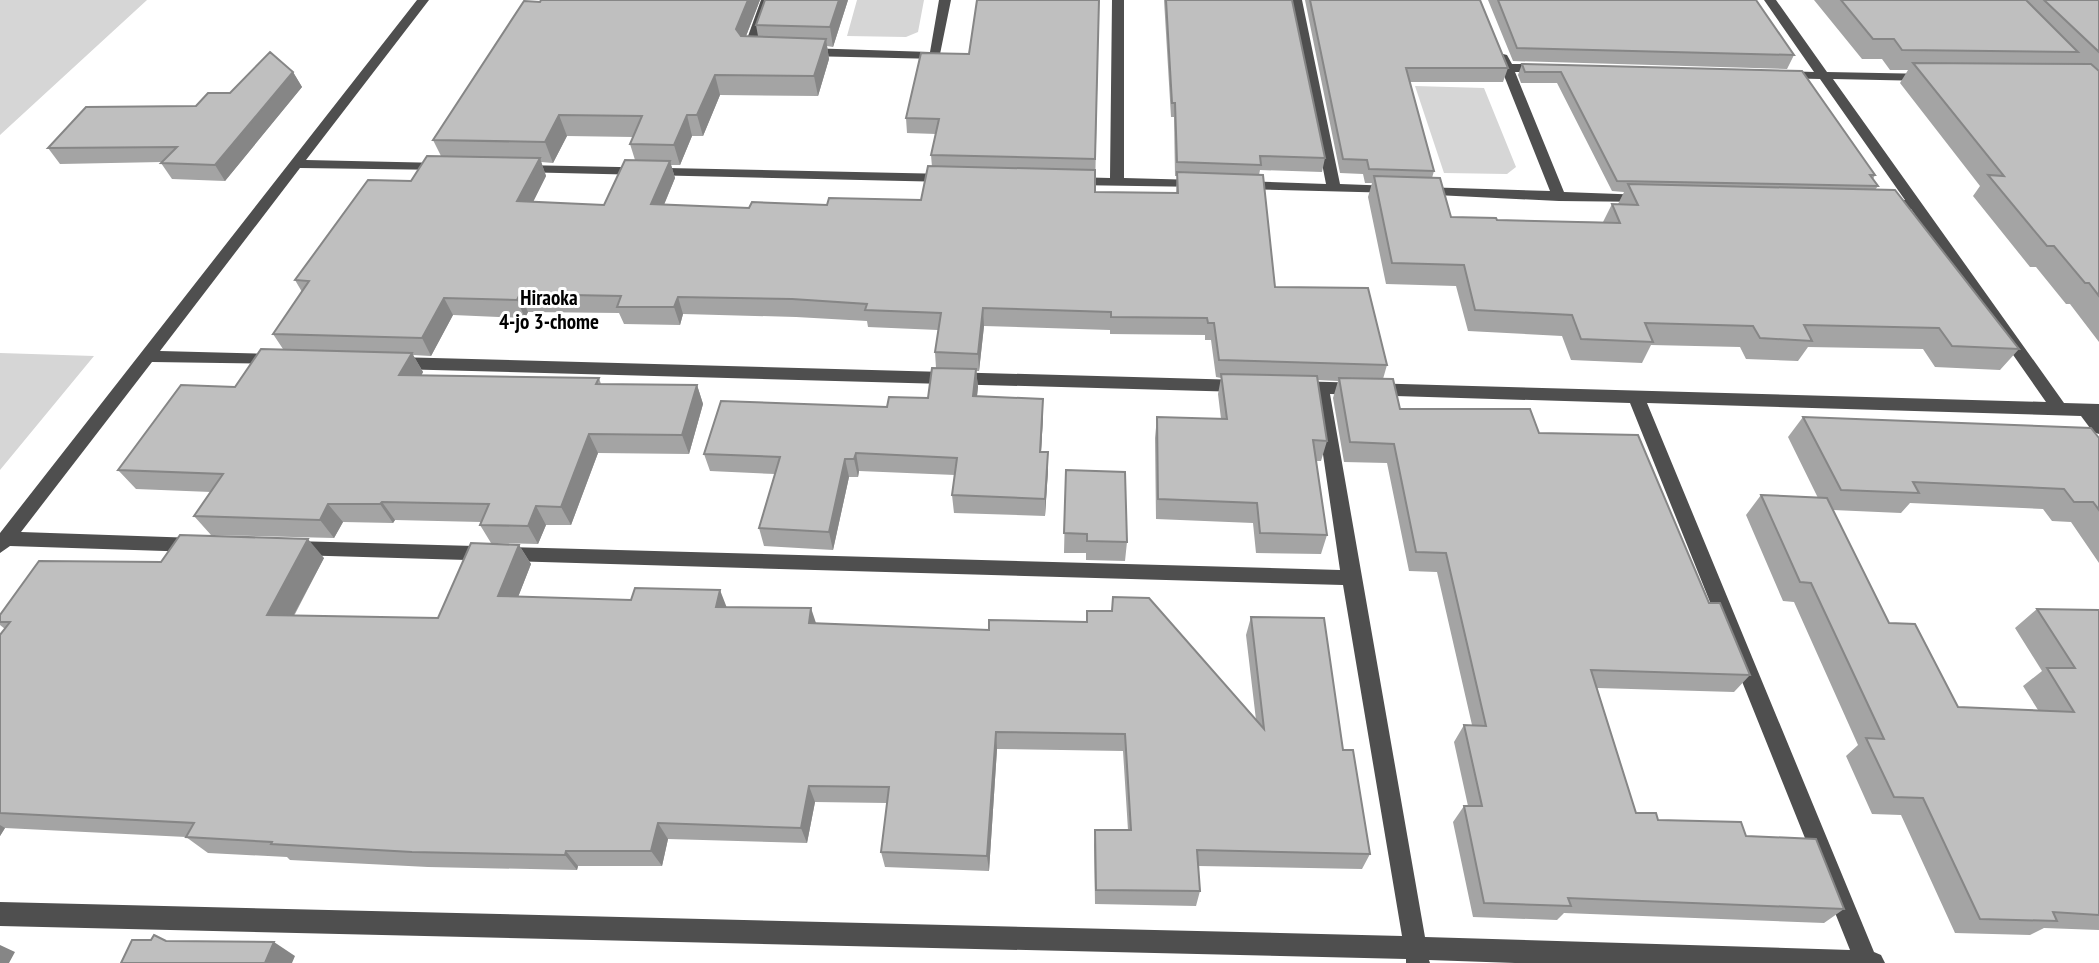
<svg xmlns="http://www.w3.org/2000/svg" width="2099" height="963" viewBox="0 0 2099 963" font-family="'PT Sans Narrow',sans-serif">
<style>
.green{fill:#d6d6d6}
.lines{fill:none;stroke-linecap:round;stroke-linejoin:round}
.minor{fill:#4f4f4f;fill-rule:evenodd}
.wall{fill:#a4a4a4;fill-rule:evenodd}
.shaded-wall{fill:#868686}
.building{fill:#bfbfbf;stroke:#868686;stroke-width:2}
.labels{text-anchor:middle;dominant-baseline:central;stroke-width:6;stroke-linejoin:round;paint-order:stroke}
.neighbourhood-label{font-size:21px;font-weight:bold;fill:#000;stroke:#fff}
</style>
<rect width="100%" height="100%" fill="#fff"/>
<path class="green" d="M 0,0 L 147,0 L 0,135 Z
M 857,0 L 924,0 L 918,32 L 906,37 L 847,36 Z
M 1415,86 L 1484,88 L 1516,167 L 1507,174 L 1444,173 Z
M 0,353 L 94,356 L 0,470 Z"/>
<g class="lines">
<path class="minor" d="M 417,0 L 429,0 L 306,160 L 442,163 L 449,167 L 447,170 L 300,168 L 160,351 L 276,354 L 282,356 L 284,360 L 282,364 L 152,362 L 21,532 L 196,538 L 202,540 L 205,545 L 202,550 L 196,552 L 10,546 L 0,553 L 0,533 Z
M 761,0 L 773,0 L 756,47 L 763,51 L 757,55 L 745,53 L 743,50 Z
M 939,0 L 951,0 L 939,59 L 806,56 L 800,52 L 806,48 L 930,52 Z
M 1112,0 L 1124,0 L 1124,178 L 1198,180 L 1203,181 L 1203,187 L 1072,185 L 1065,181 L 1072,177 L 1110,178 Z
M 1290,0 L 1302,0 L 1340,184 L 1393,186 L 1400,190 L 1398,193 L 1240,189 L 1233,185 L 1240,181 L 1326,184 Z
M 1764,0 L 1776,0 L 1827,72 L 1931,74 L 1931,80 L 1927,81 L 1833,79 L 2064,403 L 2099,404 L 2099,434 L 2093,432 L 2081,416 L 1647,403 L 1874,952 L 1881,955 L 1885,963 L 1515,963 L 1429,960 L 1430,963 L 1406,963 L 1406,959 L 0,926 L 0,902 L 1402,936 L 1343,585 L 294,555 L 288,553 L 285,548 L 288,543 L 294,541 L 1340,570 L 1314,393 L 1288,391 L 1286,387 L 1294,381 L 2046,402 L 1911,209 L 1878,207 L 1878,201 L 1905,200 L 1820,79 L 1779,78 L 1779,72 L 1783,71 L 1814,72 ZM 1330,394 L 1630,403 L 1850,950 L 1425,937 Z
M 1503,54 L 1507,55 L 1512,64 L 1542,64 L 1548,68 L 1542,72 L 1515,72 L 1564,192 L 1645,195 L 1650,196 L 1650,202 L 1559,201 L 1416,194 L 1416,188 L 1421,187 L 1550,191 L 1497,58 Z
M 522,165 L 949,174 L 956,178 L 949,182 L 517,172 L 517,166 Z
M 395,357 L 1242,380 L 1250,386 L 1242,392 L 395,369 L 387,363 Z"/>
</g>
<path class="wall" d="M 541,0 L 760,0 L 746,36 L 758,36 L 756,25 L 848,0 L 833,47 L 827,46 L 829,59 L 818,96 L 720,95 L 703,136 L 692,136 L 680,165 L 671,165 L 675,178 L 664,205 L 749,208 L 921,200 L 932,167 L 931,155 L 936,134 L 907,133 L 906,118 L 969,54 L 1099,0 L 1095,192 L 1176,193 L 1177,176 L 1175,176 L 1174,117 L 1171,117 L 1164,0 L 1292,0 L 1325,158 L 1322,172 L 1260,170 L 1259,175 L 1275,287 L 1387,365 L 1383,379 L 1400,409 L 1539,433 L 1709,603 L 1750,675 L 1734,692 L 1597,688 L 1636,813 L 1658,820 L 1746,836 L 1844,909 L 1824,923 L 1564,913 L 1557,920 L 1473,917 L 1453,822 L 1464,806 L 1468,806 L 1454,742 L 1464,725 L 1472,725 L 1437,572 L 1409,571 L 1387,463 L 1344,462 L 1333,398 L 1338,381 L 1317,380 L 1327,441 L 1321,461 L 1316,461 L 1327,535 L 1321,554 L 1256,553 L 1253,523 L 1156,519 L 1155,438 L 1157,417 L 1221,419 L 1218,394 L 1221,378 L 1216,377 L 1211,340 L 1205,340 L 1205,335 L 1110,334 L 1110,330 L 984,326 L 979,371 L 976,371 L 978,387 L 977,396 L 1043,399 L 1043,417 L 1041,452 L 1048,470 L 1045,516 L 954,513 L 952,495 L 955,475 L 859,471 L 858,477 L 849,477 L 833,550 L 764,546 L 759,528 L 775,474 L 710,471 L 704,454 L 887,407 L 928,398 L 936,368 L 935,352 L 938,330 L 868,327 L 867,321 L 796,317 L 683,314 L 680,325 L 624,324 L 619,313 L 528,312 L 525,318 L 453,315 L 431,356 L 413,355 L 423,372 L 421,376 L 599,378 L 601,384 L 697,385 L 703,404 L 689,454 L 598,453 L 571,525 L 546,525 L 538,544 L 491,543 L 480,525 L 481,522 L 395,520 L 393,523 L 343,522 L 334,538 L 211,535 L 194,516 L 211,492 L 136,489 L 118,470 L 235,387 L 283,349 L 273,334 L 302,292 L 295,280 L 441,156 L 433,140 ZM 567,136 L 633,137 L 630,144 L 635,160 L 604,205 L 533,202 L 546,176 L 541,162 L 553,163 Z
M 1305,0 L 1480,0 L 1508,68 L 1503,82 L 1410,82 L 1434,171 L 1432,178 L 1451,217 L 1497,220 L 1603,222 L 1612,204 L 1618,204 L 1624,192 L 1612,191 L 1557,83 L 1521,83 L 1518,75 L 1522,64 L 1802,71 L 1875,175 L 1873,179 L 1878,186 L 1875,190 L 2019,349 L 2000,370 L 1935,367 L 1923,349 L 1808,347 L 1798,361 L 1746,359 L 1740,347 L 1651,345 L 1642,363 L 1571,360 L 1562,336 L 1468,331 L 1456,286 L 1386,284 L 1368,197 L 1372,183 L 1365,183 L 1363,174 L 1340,173 Z
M 1488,0 L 1756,0 L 1794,55 L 1787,69 L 1513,61 Z
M 1814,0 L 2099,0 L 2099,342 L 2070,304 L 2066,304 L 2036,267 L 2030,267 L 1973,196 L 1980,186 L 1900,83 L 1908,70 L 1890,70 L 1882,59 L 1862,59 Z
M 293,72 L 302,87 L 225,181 L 172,179 L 161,163 L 162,162 L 60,164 L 48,148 L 196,106 L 230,93 Z
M 1803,417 L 2099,438 L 2099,563 L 2071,522 L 2052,521 L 2043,509 L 1910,503 L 1901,513 L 1833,510 L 1889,623 L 1958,707 L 2038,710 L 2023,686 L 2042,671 L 2015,628 L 2037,609 L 2099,610 L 2099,930 L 2044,928 L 2030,935 L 1955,933 L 1901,815 L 1872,814 L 1846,756 L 1858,745 L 1794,602 L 1783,601 L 1746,515 L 1761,495 L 1818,498 L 1788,437 Z
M 1066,470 L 1127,542 L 1125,561 L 1086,560 L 1086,553 L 1064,553 Z
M 519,545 L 531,564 L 518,597 L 726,607 L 816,623 L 989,630 L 1086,622 L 1112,611 L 1113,597 L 1256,720 L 1246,635 L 1251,617 L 1343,750 L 1370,854 L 1362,869 L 1198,866 L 1200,891 L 1196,906 L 1095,904 L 1094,845 L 1095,830 L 1128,830 L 1123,751 L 997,749 L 989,871 L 885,867 L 881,852 L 887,803 L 815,802 L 807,843 L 668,839 L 662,866 L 578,866 L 577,870 L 428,867 L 290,860 L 287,857 L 208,853 L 186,837 L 5,828 L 0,836 L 0,635 L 5,629 L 0,625 L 0,615 L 161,562 L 324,558 L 294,616 L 438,618 Z"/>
<path class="shaded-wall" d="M 748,0 L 760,0 L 741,49 L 736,29 Z
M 839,0 L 848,0 L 833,47 L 830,27 Z
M 826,39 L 829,59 L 818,96 L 814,76 Z
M 293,72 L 302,87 L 225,181 L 215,165 Z
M 715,75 L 720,95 L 703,136 L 697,115 Z
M 559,115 L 567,136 L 553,163 L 545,142 Z
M 687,115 L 692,136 L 680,165 L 674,145 Z
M 540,158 L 546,176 L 525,218 L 517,201 Z
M 670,161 L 675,178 L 657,221 L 651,204 Z
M 520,294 L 528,312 L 525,318 L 517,300 Z
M 678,297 L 683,314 L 680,325 L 674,307 Z
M 444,298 L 453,315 L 431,356 L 422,338 Z
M 983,308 L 984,326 L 979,371 L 978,354 Z
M 412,353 L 423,372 L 411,395 L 399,375 Z
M 976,369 L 978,387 L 975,414 L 973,396 Z
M 697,385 L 703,404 L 689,454 L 682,435 Z
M 1043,399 L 1043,417 L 1040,469 L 1040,452 Z
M 589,434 L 598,453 L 571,525 L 561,507 Z
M 1048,452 L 1048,470 L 1045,516 L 1045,499 Z
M 856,453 L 859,471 L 858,477 L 854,459 Z
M 845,459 L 849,477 L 833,550 L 829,532 Z
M 382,502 L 395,520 L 393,523 L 380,504 Z
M 328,504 L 343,522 L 334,538 L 320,520 Z
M 536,506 L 546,525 L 538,544 L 528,526 Z
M 308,539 L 324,558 L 284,633 L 267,615 Z
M 519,545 L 531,564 L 511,615 L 498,596 Z
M 720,590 L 727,608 L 716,607 Z
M 811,608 L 817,626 L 809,623 Z
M 996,732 L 997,749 L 989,871 L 987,856 Z
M 809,786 L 815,802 L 807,843 L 801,828 Z
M 658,823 L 668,839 L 662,866 L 651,851 Z
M 0,825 L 5,828 L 0,836 Z
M 566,851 L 578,866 L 577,870 L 565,855 Z
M 274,942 L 295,956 L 292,963 L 265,963 Z
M 0,945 L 15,952 L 9,963 L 0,963 Z"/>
<path class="building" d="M 541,0 L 748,0 L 736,29 L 741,36 L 826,39 L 814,76 L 715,75 L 697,115 L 687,115 L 674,145 L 630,144 L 642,116 L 559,115 L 545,142 L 433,140 L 524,1 L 540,2 Z
M 765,0 L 839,0 L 830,27 L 756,25 Z
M 977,0 L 1099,0 L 1095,159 L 931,155 L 939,119 L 906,118 L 921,53 L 969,54 Z
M 1166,0 L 1292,0 L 1325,158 L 1260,156 L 1261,165 L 1177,162 L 1175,103 L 1172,103 Z
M 1310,0 L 1480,0 L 1508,68 L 1406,68 L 1434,171 L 1369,169 L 1367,160 L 1343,159 Z
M 1498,0 L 1756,0 L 1794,55 L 1517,48 Z
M 1841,0 L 2026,0 L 2078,52 L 1902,50 L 1894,39 L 1873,39 Z
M 2044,0 L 2099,0 L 2099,52 Z
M 270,52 L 293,72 L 215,165 L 161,163 L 177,147 L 48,148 L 86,107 L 196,106 L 208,93 L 230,93 Z
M 1913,63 L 2091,64 L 2099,71 L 2099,296 L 2089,283 L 2085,283 L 2054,246 L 2047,246 L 1988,175 L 2004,176 Z
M 1522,64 L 1802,71 L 1875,175 L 1870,175 L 1878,186 L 1617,181 L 1561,72 L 1525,72 Z
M 427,156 L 540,158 L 517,201 L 604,205 L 625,160 L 670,161 L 651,204 L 749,208 L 752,202 L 827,205 L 829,198 L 921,200 L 928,166 L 1095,170 L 1095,192 L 1178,193 L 1177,172 L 1263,175 L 1275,287 L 1368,288 L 1387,365 L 1219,360 L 1214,323 L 1208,323 L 1207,318 L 1111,317 L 1111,312 L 983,308 L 978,354 L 935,352 L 941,313 L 865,310 L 867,304 L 792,299 L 678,297 L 674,307 L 617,307 L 621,296 L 520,294 L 517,300 L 444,298 L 422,338 L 273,334 L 309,281 L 295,280 L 368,180 L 411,181 Z
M 1374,176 L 1440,178 L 1451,217 L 1496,218 L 1497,220 L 1620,223 L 1612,204 L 1638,205 L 1628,184 L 1895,190 L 2019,349 L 1952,346 L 1939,328 L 1804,325 L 1812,341 L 1760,338 L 1753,326 L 1645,323 L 1653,342 L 1581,339 L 1572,315 L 1475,310 L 1464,265 L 1392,263 Z
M 261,349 L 412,353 L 399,375 L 599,378 L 596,384 L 697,385 L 682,435 L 589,434 L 561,507 L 536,506 L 528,526 L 480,525 L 489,504 L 382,502 L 380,504 L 328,504 L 320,520 L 194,516 L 223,474 L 118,470 L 181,385 L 235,387 Z
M 932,368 L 976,369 L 973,396 L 1043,399 L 1040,452 L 1048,452 L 1045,499 L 952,495 L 957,458 L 856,453 L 854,459 L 845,459 L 829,532 L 759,528 L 780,457 L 704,454 L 721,401 L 887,407 L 889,397 L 928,398 Z
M 1221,374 L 1317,376 L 1327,441 L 1313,440 L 1327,535 L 1260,533 L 1257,503 L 1158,499 L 1157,417 L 1227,419 Z
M 1339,378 L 1393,379 L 1400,409 L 1530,409 L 1539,433 L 1638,435 L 1709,603 L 1720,603 L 1750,675 L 1591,670 L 1636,813 L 1656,813 L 1658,820 L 1741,822 L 1746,836 L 1816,839 L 1844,909 L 1568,898 L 1571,906 L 1484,903 L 1464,806 L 1482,806 L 1464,725 L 1486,726 L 1446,553 L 1416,552 L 1394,444 L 1350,442 Z
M 1803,417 L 2091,428 L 2099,438 L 2099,510 L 2093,502 L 2074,502 L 2064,489 L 1913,482 L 1919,493 L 1841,490 Z
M 1066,470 L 1125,472 L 1127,542 L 1087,541 L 1087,534 L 1064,533 Z
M 1761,495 L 1827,498 L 1889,623 L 1915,624 L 1958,707 L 2074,712 L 2047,668 L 2075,668 L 2037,609 L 2099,610 L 2099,915 L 2053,912 L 2057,921 L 1980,919 L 1923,798 L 1894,797 L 1866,738 L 1884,739 L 1811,583 L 1800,582 Z
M 180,535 L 308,539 L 267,615 L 438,618 L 471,543 L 519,545 L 498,596 L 631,600 L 635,588 L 720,590 L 716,607 L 811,608 L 809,623 L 989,630 L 989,620 L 1087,622 L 1087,611 L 1112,611 L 1113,597 L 1149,598 L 1264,729 L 1251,617 L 1324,618 L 1343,750 L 1353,750 L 1370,854 L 1197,850 L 1200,891 L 1096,890 L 1095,830 L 1131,830 L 1125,734 L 996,732 L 987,856 L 881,852 L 889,787 L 809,786 L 801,828 L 658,823 L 651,851 L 566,851 L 565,855 L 412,852 L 271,844 L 272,842 L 186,837 L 194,823 L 0,813 L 0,635 L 10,622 L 0,622 L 0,615 L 39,561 L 161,562 Z
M 154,935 L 166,941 L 274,942 L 265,963 L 121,963 L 132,940 L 151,940 Z"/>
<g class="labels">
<g class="neighbourhood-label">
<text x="549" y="297">Hiraoka<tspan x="549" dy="24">4-jo 3-chome</tspan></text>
</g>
</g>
</svg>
